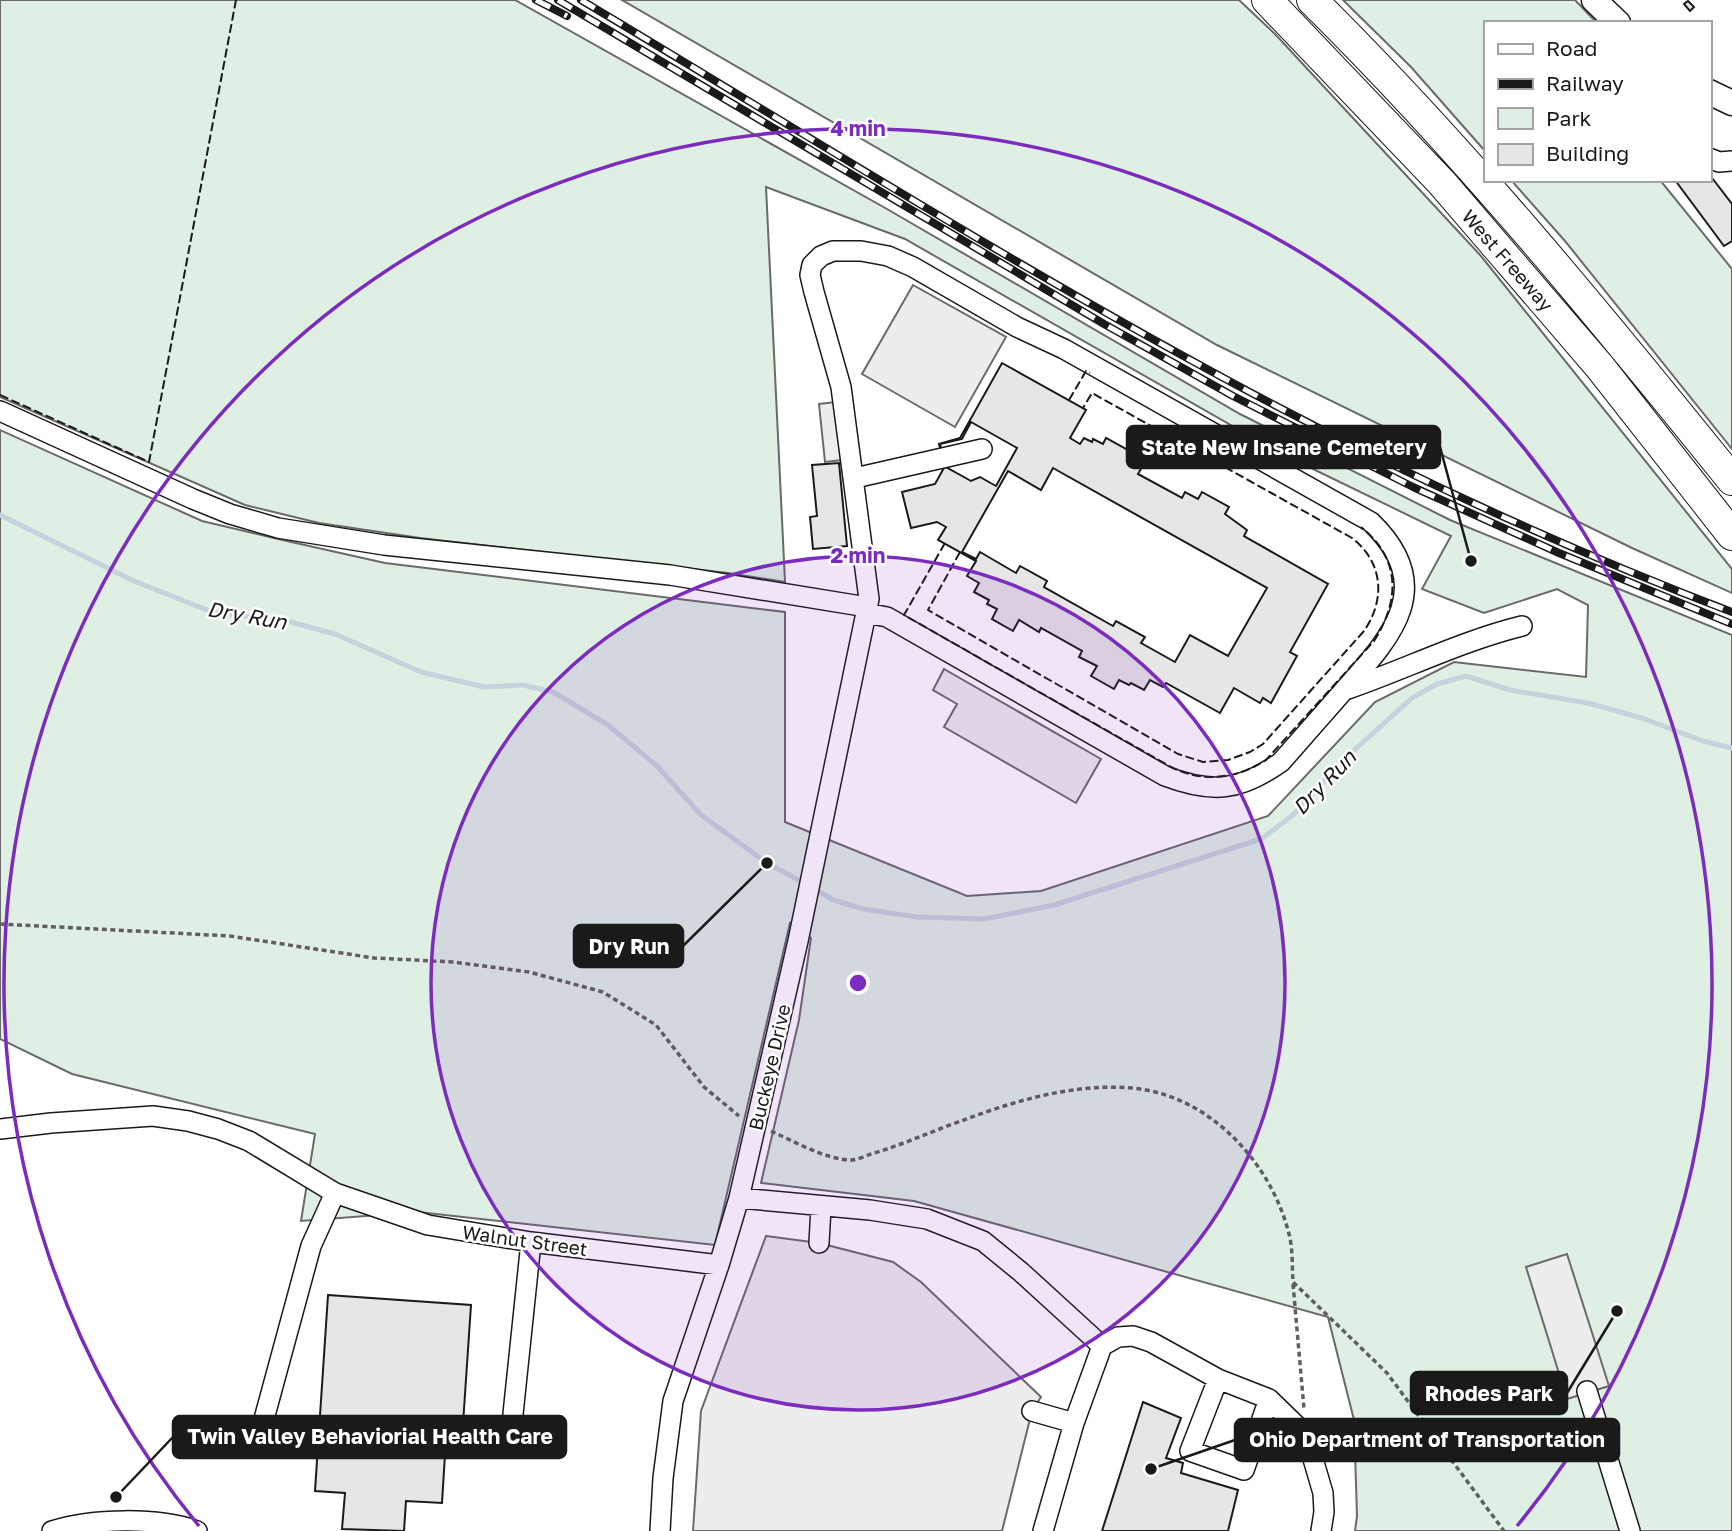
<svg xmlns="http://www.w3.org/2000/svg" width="1732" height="1531" viewBox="0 0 1732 1531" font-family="'Golos Text',sans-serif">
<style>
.green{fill:#e0efe3;stroke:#6a6a6a;stroke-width:2}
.parking{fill:#ededed;stroke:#6a6a6a;stroke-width:2}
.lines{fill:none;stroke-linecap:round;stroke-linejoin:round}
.stream{stroke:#c6d2dc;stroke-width:5}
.building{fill:#e6e6e6;stroke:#1a1a1a;stroke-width:2;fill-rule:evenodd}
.minor-casing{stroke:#1a1a1a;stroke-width:22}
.major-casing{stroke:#1a1a1a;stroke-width:27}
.highway-casing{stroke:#1a1a1a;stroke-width:32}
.path{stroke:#5f5f5f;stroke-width:3.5;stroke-dasharray:5 3.5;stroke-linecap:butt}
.minor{stroke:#fff;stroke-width:19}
.major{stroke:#fff;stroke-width:24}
.highway{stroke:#fff;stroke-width:30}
.rail-casing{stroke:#1a1a1a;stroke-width:8}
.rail{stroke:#fff;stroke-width:5;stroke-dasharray:16;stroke-linecap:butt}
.fence{stroke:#1a1a1a;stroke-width:2;stroke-dasharray:9 3.5;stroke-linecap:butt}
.ring{fill:none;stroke:#7b2cbf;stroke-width:3.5}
.labels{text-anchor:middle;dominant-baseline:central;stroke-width:5;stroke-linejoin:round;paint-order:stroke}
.street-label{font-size:19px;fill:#1a1a1a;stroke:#fff}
.water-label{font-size:21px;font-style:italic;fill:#1a1a1a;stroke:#fff}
.centre{fill:#7b2cbf;stroke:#fff;stroke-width:3.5}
.ring-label{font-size:21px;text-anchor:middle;font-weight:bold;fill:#7b2cbf;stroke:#fff;stroke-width:5;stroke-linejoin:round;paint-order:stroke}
.leader{fill:none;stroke:#1a1a1a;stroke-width:2.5}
.callout-dot{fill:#1a1a1a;stroke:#fff;stroke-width:2.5}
.callout{fill:#1a1a1a;stroke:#1a1a1a;stroke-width:2.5}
.callout-label{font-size:21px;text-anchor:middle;font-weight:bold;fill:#fff}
</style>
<rect width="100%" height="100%" fill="#fff"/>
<path class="green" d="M 0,0 L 515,0 L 887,209 L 1240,414 L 1450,520 L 1732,635 L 1732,1531 L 1355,1531 L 1357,1516 L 1354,1420 L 1328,1317 L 914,1201 L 761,1183 L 799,1020 L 811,938 L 790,923 L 715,1245 L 418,1212 L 301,1221 L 315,1134 L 72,1074 L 0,1039 L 0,430 L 202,521 L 278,539 L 385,563 L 785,612 L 785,822 L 967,896 L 1041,891 L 1268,816 L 1375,702 L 1454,662 L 1586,677 L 1588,605 L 1557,589 L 1484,613 L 1422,589 L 1451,536 L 1276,451 L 905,239 L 766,187 L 785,582 L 728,573 L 420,538 L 319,523 L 245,505 L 0,397 Z
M 622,0 L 1239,0 L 1275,34 L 1481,256 L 1732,569 L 1732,593 L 1632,548 L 1217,345 Z
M 1343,0 L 1575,0 L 1597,23 L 1485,23 L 1485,151 L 1411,67 Z
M 1511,180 L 1660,180 L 1732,269 L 1732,449 L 1565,241 Z"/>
<path class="parking" d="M 913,285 L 1006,337 L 955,427 L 862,374 Z
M 836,402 L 842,460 L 825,462 L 819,404 Z
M 944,669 L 1101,759 L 1076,803 L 944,727 L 957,704 L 933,690 Z
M 766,1236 L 819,1243 L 893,1262 L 921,1282 L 1041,1397 L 1032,1411 L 1002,1531 L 693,1531 L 701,1411 Z
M 1567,1254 L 1609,1386 L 1567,1399 L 1526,1267 Z"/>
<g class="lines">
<path class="stream" d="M 0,515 L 134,581 L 212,612 L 287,621 L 335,634 L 421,672 L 484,687 L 523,685 L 553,692 L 608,725 L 657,766 L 701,815 L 767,863 L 806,884
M 814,889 L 834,900 L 863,909 L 917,917 L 984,919 L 1054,905 L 1261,839 L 1293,815 L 1341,762 L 1412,698 L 1437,684 L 1466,676 L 1510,690 L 1588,703 L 1642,718 L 1703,741 L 1732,748"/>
</g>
<path class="building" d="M 1688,1 L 1694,7 L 1690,11 L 1684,4 Z
M 1709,174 L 1732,204 L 1732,241 L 1724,246 L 1675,180 L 1709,180 Z
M 1002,363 L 1086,410 L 1070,438 L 1080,444 L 1084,438 L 1092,442 L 1093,439 L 1103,444 L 1106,438 L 1133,453 L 1129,460 L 1142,467 L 1138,474 L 1182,498 L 1185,492 L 1198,499 L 1202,492 L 1229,507 L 1225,514 L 1247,530 L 1244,536 L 1328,584 L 1290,652 L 1297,656 L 1271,703 L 1263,698 L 1260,703 L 1234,688 L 1220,713 L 1166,683 L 1163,687 L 1150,680 L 1144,690 L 1131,683 L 1129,685 L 1119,680 L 1114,689 L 1091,676 L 1097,666 L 1079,657 L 1082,651 L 1041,628 L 1039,632 L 1019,620 L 1013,631 L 992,619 L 997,609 L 987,604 L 989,600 L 974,592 L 979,583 L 967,576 L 976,561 L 938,540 L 946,527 L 937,522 L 911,528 L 902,492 L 935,484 L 945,466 L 939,444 L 960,438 ZM 971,422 L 1017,448 L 996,486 L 980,477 L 971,481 L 946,467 L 940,444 L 962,439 ZM 1053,468 L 1267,588 L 1228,656 L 1190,635 L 1175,662 L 1141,643 L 1145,637 L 1116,621 L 1113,626 L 1044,587 L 1047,581 L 1020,566 L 1016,573 L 980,552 L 976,559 L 962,552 L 1008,471 L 1041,490 Z
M 839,463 L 847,546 L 813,549 L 810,517 L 817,516 L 812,465 Z
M 328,1295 L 471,1305 L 463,1424 L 447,1422 L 442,1503 L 406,1501 L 404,1531 L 342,1529 L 345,1493 L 315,1491 Z
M 1143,1402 L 1181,1418 L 1166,1458 L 1183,1463 L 1181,1473 L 1238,1490 L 1228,1531 L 1102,1531 Z"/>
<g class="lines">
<g class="minor-casing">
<path id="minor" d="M 1709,158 L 1719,162 L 1732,161
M 0,411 L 193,499 L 230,514 L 278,528 L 384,545 L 670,575 L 867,607
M 855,478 L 982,449
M 1345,690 C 1404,670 1461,641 1522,626
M 0,1129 L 51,1123 L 153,1116 L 188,1121 L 218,1129 L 249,1141 L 335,1193 L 428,1225 L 531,1242 L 719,1265
M 739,1198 L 870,1210 L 927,1219 L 983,1241 L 1021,1272 L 1102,1346 L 1074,1423 L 1043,1531
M 819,1243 L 821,1207
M 1102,1346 L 1118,1337 L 1133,1336 L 1151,1342 L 1218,1379 L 1269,1399 L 1244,1470 L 1190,1451 L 1218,1379
M 1587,1391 L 1630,1531
M 1269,1399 L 1306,1435 L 1323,1493 L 1324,1512 L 1321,1531
M 1032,1411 L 1074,1423
M 513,1414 L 531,1242
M 264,1419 L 311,1246 L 335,1193
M 52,1531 C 92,1518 158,1517 197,1531
M 660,1531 L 663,1478 L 673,1401 L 719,1265 L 739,1198 L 798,941 L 866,613 L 869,599 L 841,387 L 814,292 L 810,275 L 812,265 L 821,256 L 833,251 L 861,251 L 888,256 L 913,267 L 1017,327 L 1064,349 L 1371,522 C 1437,586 1393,635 1346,688 C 1324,713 1303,737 1281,762 C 1240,791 1212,794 1165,776 L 887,617 L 866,613"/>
</g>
<g class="major-casing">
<path id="major" d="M 1594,0 L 1618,23
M 1709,92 L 1732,103"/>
</g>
<g class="highway-casing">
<path id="highway" d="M 1267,0 L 1442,183 L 1600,367 L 1732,535
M 1312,0 C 1463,149 1599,315 1732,480"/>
</g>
<path class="path" d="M 0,924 L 230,936 L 374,958 L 453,962 L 529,972 L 603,992 L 656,1025 L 704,1087 L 739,1116
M 771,1131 C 793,1141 827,1160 851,1160 C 857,1160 865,1156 871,1154 C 902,1145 930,1132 961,1121 C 1014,1101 1074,1083 1132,1088 C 1209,1095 1271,1162 1289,1234 C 1293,1249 1292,1267 1293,1282 L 1387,1373 L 1504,1531
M 1293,1284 L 1304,1409"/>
<use href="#minor" class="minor"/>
<use href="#major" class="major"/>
<use href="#highway" class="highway"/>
<g class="rail-casing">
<path id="rail" d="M 536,0 L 567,16
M 558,0 L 1104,324 L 1233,396 L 1413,487 L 1559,553 L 1732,624
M 581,0 C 797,129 1010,263 1231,382 C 1393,469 1561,547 1732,612"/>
</g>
<use href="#rail" class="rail"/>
<path class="fence" d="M 0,395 L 149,462 L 236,0
M 1069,400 L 1086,371 L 1090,373
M 945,543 L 904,615 L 1171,767 C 1202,783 1237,779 1266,760 L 1374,641 C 1400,600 1401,559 1361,527
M 960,552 L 928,610 L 1178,754 L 1203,762 L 1228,760 L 1250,752 L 1263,744 L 1364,631 C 1386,599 1383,562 1352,538 L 1092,393 L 1083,408"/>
</g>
<circle cx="858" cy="983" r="427" fill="#7b2cbf" fill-opacity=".12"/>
<g class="ring">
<circle cx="858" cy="983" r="427"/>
<path d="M199 1526A854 854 0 1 1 1517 1526"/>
</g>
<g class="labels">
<g class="street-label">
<text transform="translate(1508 260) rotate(49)">West Freeway</text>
<text transform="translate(769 1067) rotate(-77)">Buckeye Drive</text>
<text transform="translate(525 1240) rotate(8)">Walnut Street</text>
</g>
<g class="water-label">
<text transform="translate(247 615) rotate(10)">Dry Run</text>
<text transform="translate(1324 782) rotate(-46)">Dry Run</text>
</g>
</g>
<circle cx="858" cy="983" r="10" class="centre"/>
<g class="ring-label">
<text x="858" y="136">4 min</text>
<text x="858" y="563">2 min</text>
</g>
<path class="leader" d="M1471 561L1440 447M767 863L683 946M1617 1311L1567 1393M116 1497L173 1437M1151 1469L1235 1440"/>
<g class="callout-dot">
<circle cx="1471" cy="561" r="7"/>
<circle cx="767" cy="863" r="7"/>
<circle cx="1617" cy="1311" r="7"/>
<circle cx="116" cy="1497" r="7"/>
<circle cx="1151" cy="1469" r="7"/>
</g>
<g class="callout">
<rect x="1127" y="426" width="313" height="42" rx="7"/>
<rect x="574" y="925" width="109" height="42" rx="7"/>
<rect x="1411" y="1372" width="156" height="42" rx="7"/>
<rect x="173" y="1416" width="393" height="42" rx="7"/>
<rect x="1235" y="1419" width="384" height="42" rx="7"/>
</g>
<g class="callout-label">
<text x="1284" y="455">State New Insane Cemetery</text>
<text x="629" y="954">Dry Run</text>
<text x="1489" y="1401">Rhodes Park</text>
<text x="370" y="1444">Twin Valley Behaviorial Health Care</text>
<text x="1427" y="1447">Ohio Department of Transportation</text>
</g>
<rect x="1484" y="21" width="228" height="161" fill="#ffffff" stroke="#a3a3a3" stroke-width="2"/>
<rect x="1498" y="44" width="35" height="10" fill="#ffffff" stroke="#a3a3a3" stroke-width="2"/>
<text x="1546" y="56" font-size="21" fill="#1a1a1a">Road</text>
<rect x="1498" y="79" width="35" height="10" fill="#1a1a1a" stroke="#a3a3a3" stroke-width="2"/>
<text x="1546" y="91" font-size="21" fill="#1a1a1a">Railway</text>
<rect x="1498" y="108" width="35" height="21" fill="#e0efe3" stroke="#a3a3a3" stroke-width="2"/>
<text x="1546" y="126" font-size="21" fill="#1a1a1a">Park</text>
<rect x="1498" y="144" width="35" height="21" fill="#e6e6e6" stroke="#a3a3a3" stroke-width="2"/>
<text x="1546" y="161" font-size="21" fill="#1a1a1a">Building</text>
</svg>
